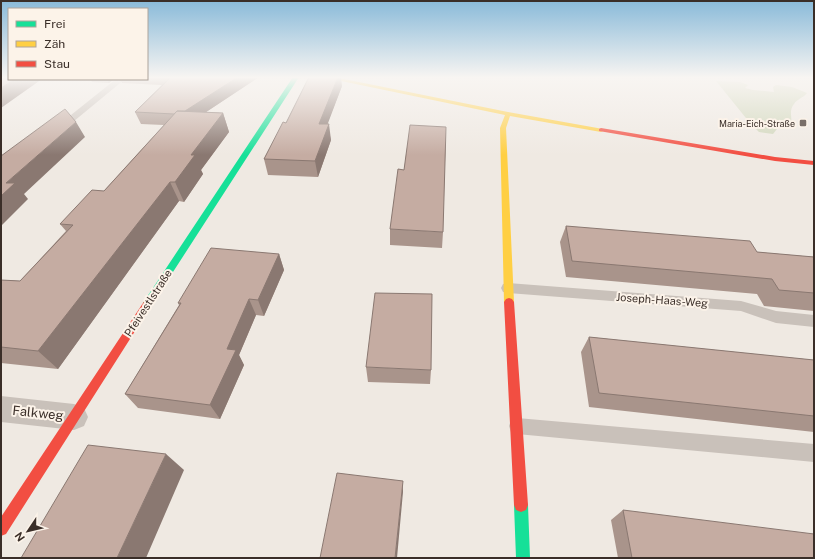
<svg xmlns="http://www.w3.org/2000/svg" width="815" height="559" viewBox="0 0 815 559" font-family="'Public Sans',sans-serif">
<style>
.green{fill:#d0d6ba}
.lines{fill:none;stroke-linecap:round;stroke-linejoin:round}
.lane{fill:#c9c1ba;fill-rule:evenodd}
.street{fill:#c9c1ba;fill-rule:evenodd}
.fast{fill:#16e098;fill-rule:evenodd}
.slow{fill:#ffcf43;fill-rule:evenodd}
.jam{fill:#f24e42;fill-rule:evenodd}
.wall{fill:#a9948b}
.shaded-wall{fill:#8a7871}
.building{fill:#c5aca2;stroke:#8a7871}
.poi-dot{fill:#796f69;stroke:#fcf3e9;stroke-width:1.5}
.labels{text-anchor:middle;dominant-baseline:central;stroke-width:4;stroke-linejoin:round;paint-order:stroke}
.far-poi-label{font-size:9px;fill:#3a2e28;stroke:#fcf3e9;text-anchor:end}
.street-label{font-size:11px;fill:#3a2e28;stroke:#fcf3e9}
.near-street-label{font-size:13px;fill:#3a2e28;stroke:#fcf3e9}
</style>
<rect width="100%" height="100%" fill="#efe9e2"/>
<path class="green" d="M 716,81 L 740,82 L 748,85 L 745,88 L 753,90 L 774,92 L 773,87 L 776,85 L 792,87 L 807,93 C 803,98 797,99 794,104 C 788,111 793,119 791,126 L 777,129 L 773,134 L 759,132 L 750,123 Z"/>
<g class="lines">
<path class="lane" d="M 116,79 L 125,79 L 62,131 L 56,131 L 54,129 L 56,127 Z
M 508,283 L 741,301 L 776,311 L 814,315 L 814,327 L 776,323 L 741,311 L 508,293 L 503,292 L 501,288 L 503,284 Z
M 517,418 L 814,444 L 814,462 L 517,434 L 511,432 L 509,426 L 511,420 Z"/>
<path class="street" d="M 1,396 L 74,404 L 84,408 L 88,417 L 84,426 L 74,430 L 1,422 Z"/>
<path class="fast" d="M 293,77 L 299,77 L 151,306 L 145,306 L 143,303 L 145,300 Z
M 521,498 L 526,500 L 528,505 L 530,558 L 516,558 L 514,505 L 516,500 Z"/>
<path class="slow" d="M 322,77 L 334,77 L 508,112 L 603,129 L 603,131 L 601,132 L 510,116 L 506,128 L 514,302 L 512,305 L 506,305 L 504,302 L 500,128 L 505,115 Z"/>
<path class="jam" d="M 601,128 L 775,157 L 814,161 L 814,165 L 775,161 L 599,131 L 599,129 Z
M 509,298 L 512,299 L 514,302 L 528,505 L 526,510 L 521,512 L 516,510 L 514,505 L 504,302 L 506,299 Z
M 148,299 L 151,300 L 153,303 L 151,306 L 6,534 L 1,536 L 1,517 L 145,300 Z"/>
</g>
<path class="wall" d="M 147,77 L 259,77 L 206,112 L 223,113 L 229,132 L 201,170 L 203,174 L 184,202 L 179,201 L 58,369 L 1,363 L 1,280 L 20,281 L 66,231 L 60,224 L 104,191 L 164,125 L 141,124 L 135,112 L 162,85 L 122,83 L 120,79 L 147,79 Z
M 90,79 L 114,79 L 109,83 L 92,82 Z
M 342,86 L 327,124 L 331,140 L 318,177 L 268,175 L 264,159 L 286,123 Z
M 566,226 L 757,252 L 814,257 L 814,311 L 764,306 L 757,294 L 566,277 L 560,242 Z
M 390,229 L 443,232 L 442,248 L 390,245 Z
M 279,254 L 284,270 L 264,316 L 256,315 L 239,355 L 244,365 L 220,419 L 138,408 L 125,394 L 179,305 L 178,303 Z
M 589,337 L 814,360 L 814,432 L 589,407 L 581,352 Z
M 366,367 L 431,370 L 430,384 L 368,382 Z
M 623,510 L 814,558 L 618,558 L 611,520 Z"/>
<path class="shaded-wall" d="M 238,77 L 259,77 L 185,126 L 180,114 Z
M 338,77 L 341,77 L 342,86 L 322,139 L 319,124 Z
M 15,79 L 42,79 L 1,108 L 1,88 Z
M 107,79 L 114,79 L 109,83 Z
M 223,113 L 229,132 L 201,170 L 203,174 L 184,202 L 175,182 L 191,155 Z
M 76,122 L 85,137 L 24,194 L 28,199 L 1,226 L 1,196 L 6,183 Z
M 329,124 L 331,140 L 318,177 L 315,161 Z
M 170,182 L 179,201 L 58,369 L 38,351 Z
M 279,254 L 284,270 L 264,316 L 258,300 Z
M 249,299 L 256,315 L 239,355 L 244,365 L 220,419 L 210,405 L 227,349 Z
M 166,454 L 184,470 L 146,558 L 117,558 Z
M 403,481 L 403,492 L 397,558 L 395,558 Z"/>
<path class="building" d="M 1,77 L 9,77 L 9,79 L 15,79 L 1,88 Z
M 171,77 L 238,77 L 185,111 L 177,111 L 174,114 L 135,112 Z
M 309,77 L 338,77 L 319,124 L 329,124 L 315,161 L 264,159 L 283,122 L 286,123 Z
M 65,109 L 76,122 L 6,183 L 15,183 L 1,196 L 1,156 Z
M 177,111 L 223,113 L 191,155 L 195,155 L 175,182 L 170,182 L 38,351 L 1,347 L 1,280 L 20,281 L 73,225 L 60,224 L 92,190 L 104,191 Z
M 410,125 L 446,127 L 443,232 L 390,229 L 398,169 L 404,170 Z
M 566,226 L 750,241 L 757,252 L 814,257 L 814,293 L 779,290 L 772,279 L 572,261 Z
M 211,248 L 279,254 L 258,300 L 249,299 L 227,349 L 236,350 L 210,405 L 125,394 L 181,303 L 178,303 Z
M 375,293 L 432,294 L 431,370 L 366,367 Z
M 589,337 L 814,360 L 814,416 L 599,393 Z
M 88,445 L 166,454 L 117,558 L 21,558 Z
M 337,473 L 403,481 L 395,558 L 320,558 Z
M 623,510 L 814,534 L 814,558 L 632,558 Z"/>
<linearGradient id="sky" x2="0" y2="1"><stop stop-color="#89bad9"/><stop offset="0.5" stop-color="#f8f5f2"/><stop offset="1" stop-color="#f8f5f2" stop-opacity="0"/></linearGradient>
<rect width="815" height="155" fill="url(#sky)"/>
<rect class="poi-dot" x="799" y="119" width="8" height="8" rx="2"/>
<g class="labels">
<g class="far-poi-label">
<text x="795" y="123">Maria-Eich-Straße</text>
</g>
<g class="street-label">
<text transform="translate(662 300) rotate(4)">Joseph-Haas-Weg</text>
<text transform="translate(148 303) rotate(-57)">Pfeivestlstraße</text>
</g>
<g class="near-street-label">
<text transform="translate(38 413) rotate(6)">Falkweg</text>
</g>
</g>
<rect width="815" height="559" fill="none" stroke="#3a2e28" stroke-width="4"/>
<rect x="8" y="8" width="140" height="72" fill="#fcf3e9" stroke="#aea49c"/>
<rect x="16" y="21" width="20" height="6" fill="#16e098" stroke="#aea49c"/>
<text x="44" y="28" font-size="12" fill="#3a2e28">Frei</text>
<rect x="16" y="41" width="20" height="6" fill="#ffcf43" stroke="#aea49c"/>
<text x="44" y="48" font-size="12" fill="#3a2e28">Zäh</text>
<rect x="16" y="61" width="20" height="6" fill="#f24e42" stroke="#aea49c"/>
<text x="44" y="68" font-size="12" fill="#3a2e28">Stau</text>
<g transform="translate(28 531) rotate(235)" stroke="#fcf3e9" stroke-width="3" paint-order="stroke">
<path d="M0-3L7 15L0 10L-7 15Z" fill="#3a2e28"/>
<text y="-6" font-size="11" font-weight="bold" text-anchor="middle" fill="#3a2e28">N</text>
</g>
</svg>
